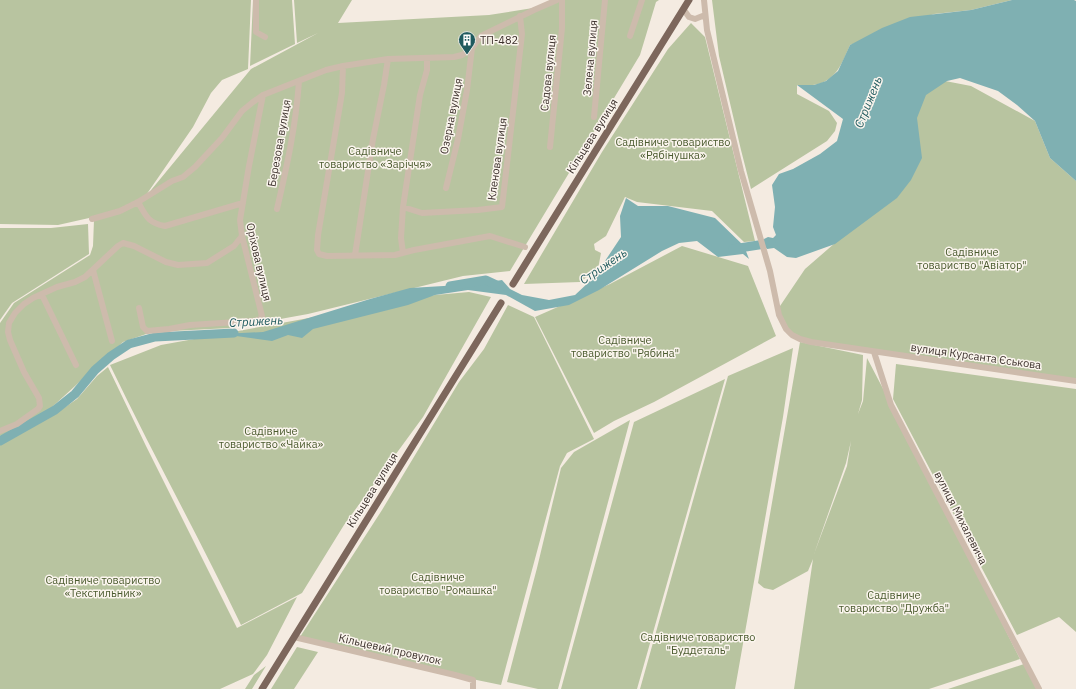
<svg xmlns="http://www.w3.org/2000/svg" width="1076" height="689" viewBox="0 0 1076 689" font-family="'IBM Plex Sans',sans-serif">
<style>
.green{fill:#b8c4a0;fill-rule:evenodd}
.water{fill:#7fb0b2}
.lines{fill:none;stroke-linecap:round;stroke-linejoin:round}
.river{stroke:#7fb0b2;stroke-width:9}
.minor{stroke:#cdbbac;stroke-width:6}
.major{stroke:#7d675c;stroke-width:7}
.labels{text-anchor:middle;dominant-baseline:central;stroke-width:3;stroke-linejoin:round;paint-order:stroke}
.poi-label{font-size:11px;fill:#3b302b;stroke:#fbf5ee;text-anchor:start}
.street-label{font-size:11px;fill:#3b302b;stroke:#fbf5ee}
.park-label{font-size:11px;fill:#4a5a2e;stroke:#fbf5ee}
.water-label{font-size:12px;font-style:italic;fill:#1f5a5e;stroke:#fbf5ee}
</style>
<rect width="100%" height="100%" fill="#f4ebe1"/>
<path class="green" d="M 0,0 L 251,0 L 248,69 L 222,80 L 211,93 L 193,127 L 142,201 L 251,69 L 318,33 L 297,43 L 294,0 L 352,0 L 338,23 L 489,15 L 533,8 L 553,0 L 659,0 L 656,2 L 640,55 L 510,271 L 463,276 L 308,314 L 230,328 L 152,332 L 123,342 L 51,408 L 13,431 L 0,436 L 0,323 L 14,303 L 90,255 L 93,246 L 94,220 L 129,209 L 58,225 L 0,224 Z
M 253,0 L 292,0 L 295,44 L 250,66 Z
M 712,0 L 1012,0 L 971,10 L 934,14 L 850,45 C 842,63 836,82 813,85 C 808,85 802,85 797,85 L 797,94 L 829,111 L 837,123 L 835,131 L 827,141 L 751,189 L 741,150 L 719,56 Z
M 691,23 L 705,37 L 755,241 L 744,242 L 712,211 L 637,202 L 625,197 L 606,236 L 594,244 L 595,250 L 601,253 L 598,269 L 580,282 L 524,284 L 602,152 L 668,49 Z
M 940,80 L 971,86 L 1035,121 L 1050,158 L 1076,181 L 1076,381 L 823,343 L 792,335 L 778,309 L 805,269 L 888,197 L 917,100 Z
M 88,224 L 89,254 L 12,303 L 0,320 L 0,228 L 51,228 Z
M 682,246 L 748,266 L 776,336 L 654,402 L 614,421 L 594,433 L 535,317 L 610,284 Z
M 469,292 L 491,297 L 423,417 L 344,525 L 302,593 L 241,625 C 199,537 152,453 110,365 L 161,345 L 435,295 Z
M 508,305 L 534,317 L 594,439 L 567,453 L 560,466 L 501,685 L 404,665 L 298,640 L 382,510 L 459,382 L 484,349 Z
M 800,342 L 863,355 L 862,400 L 858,414 L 863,401 L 867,358 L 903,427 L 1020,659 L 929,689 L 794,689 L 813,559 L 808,571 L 773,590 L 764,588 L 758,583 ZM 851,441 L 847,466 L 814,554 L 846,463 Z
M 793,348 L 783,417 L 735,689 L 640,689 L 728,376 Z
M 896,364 L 1076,389 L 1076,632 L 1059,617 L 1017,635 L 893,399 Z
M 108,367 L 146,446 L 237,628 L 297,597 L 267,655 L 253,674 L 220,689 L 0,689 L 0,444 L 52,416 L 77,399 L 97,376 Z
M 725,379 L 637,689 L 561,689 L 634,422 Z
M 630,420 L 558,689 L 538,689 L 507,682 L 537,568 L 561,468 L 574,452 Z
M 297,647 L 318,652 L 294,689 L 271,689 Z
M 1024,664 L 1038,689 L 948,689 Z
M 266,666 L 252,689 L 245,689 L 254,675 Z"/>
<path class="water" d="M 1012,0 L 1074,0 L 1076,1 L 1076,181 L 1050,158 L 1035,121 L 1017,105 L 998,91 L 960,78 L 947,81 L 926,95 L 917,118 L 922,158 L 911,180 L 897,198 L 835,244 L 796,258 L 787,257 L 774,248 L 767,249 L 764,239 L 768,237 L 773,238 L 776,235 L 773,227 L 775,207 L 772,185 L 779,174 L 793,169 L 820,154 L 837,141 L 843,119 L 797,85 L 814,85 L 826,81 L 838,71 L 850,45 L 882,28 L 910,17 L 971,10 Z
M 626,198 L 638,206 L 668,206 L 715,218 L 744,246 L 749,259 L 743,254 L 718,257 L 697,241 L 679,243 L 662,251 L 599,290 L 569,305 L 535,311 L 506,295 L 468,290 L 435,295 L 408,305 L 313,329 L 302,338 L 288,335 L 272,341 L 222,334 L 263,332 L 370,299 L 410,288 L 477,284 L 502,280 L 510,289 L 522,295 L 549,300 L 575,295 L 589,282 L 603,264 L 621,237 L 620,216 Z"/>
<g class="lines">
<path class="river" d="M 733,249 L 771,243
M 450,286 L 486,280 L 501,287
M 0,441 L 55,410 L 75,394 L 95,370 L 111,356 L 129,344 L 155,337 L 234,333"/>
<path class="minor" d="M 256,0 L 256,32 L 265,37
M 704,0 L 707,30 L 741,171 L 770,271 L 779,315 L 786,329 L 792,335 L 800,339 L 811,342 L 1076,381
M 684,10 L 689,17 L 695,19 L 705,15
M 630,36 L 642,0
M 343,66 L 342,93 L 318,235 L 317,250 L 319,254 L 327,256 L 395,255 L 414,250 L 490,236 L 525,247
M 594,117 L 605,0
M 550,147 L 562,28 L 562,0
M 446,188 L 458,139 L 467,90 L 472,48
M 138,202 C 146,216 148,223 165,226 L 243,203
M 403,207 L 422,213 L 478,210 L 502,207 L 522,34 L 520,16
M 277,209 C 287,166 296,125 299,81
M 92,219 L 120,211 L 138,202 L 172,181 L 183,177 L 195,167 L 222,138 L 242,111 L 253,102 L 263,95 L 326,70 L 343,66 L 388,59 L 454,57 L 462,55 L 472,48 L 481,36 L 534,10 L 557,0
M 403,253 L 401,238 L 403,207 L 420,95 L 427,70 L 427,58
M 355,255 L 373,139 L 384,85 L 388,59
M 93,270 L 112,341
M 42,295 L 76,365
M 139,308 L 143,327 L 147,331 L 169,329 L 190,325 L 253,321 L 259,320 L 262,316 L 242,236 L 240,220 L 249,166 L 263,95
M 874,352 L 891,405 L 1039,689
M 0,431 L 17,424 L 38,409 L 40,406 L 39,398 L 24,372 L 10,340 L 8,332 L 9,323 L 15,313 L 24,304 L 33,298 L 57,287 L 75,282 L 85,277 L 118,246 L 123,243 L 134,246 L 166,262 L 178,265 L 207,263 L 234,246 L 242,236
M 294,637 L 455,675 L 473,680 L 473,689"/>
<path class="major" d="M 513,284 L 689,0
M 262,689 L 501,303"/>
</g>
<defs>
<g id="building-pin" transform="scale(0.9)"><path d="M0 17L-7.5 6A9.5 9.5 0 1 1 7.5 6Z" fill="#1f5a5e" stroke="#fbf5ee"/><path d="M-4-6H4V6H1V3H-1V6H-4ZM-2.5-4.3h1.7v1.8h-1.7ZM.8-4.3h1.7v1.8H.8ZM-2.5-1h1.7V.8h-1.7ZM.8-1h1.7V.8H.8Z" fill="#fff"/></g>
</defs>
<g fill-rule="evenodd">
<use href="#building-pin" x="467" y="40"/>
</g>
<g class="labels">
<g class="poi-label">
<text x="480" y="40">ТП-482</text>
</g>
<g class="street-label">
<text transform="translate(590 58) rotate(-85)">Зелена вулиця</text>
<text transform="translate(548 73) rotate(-84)">Садова вулиця</text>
<text transform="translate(451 116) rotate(-79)">Озерна вулиця</text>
<text transform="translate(592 136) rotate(-58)">Кільцева вулиця</text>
<text transform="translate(279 143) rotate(-80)">Березова вулиця</text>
<text transform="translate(497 159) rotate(-82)">Кленова вулиця</text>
<text transform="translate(259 262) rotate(77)">Оріхова вулиця</text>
<text transform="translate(976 356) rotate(8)">вулиця Курсанта Єськова</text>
<text transform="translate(372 490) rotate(-58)">Кільцева вулиця</text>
<text transform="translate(961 518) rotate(63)">вулиця Михалевича</text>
<text transform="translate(390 649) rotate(13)">Кільцевий провулок</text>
</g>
<g class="park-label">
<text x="673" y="142">Садівниче товариство<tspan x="673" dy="13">«Рябінушка»</tspan></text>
<text x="375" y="151">Садівниче<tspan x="375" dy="13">товариство «Заріччя»</tspan></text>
<text x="972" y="252">Садівниче<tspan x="972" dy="13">товариство "Авіатор"</tspan></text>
<text x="625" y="340">Садівниче<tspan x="625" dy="13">товариство "Рябина"</tspan></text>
<text x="271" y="431">Садівниче<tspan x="271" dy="13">товариство «Чайка»</tspan></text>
<text x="438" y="577">Садівниче<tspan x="438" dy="13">товариство "Ромашка"</tspan></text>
<text x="103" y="580">Садівниче товариство<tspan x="103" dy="13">«Текстильник»</tspan></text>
<text x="894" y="595">Садівниче<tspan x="894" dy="13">товариство "Дружба"</tspan></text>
<text x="698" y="637">Садівниче товариство<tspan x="698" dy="13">"Буддеталь"</tspan></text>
</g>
<g class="water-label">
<text transform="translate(868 102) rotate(-68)">Стрижень</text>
<text transform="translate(603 266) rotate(-34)">Стрижень</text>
<text transform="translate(256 321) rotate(-3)">Стрижень</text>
</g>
</g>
</svg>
